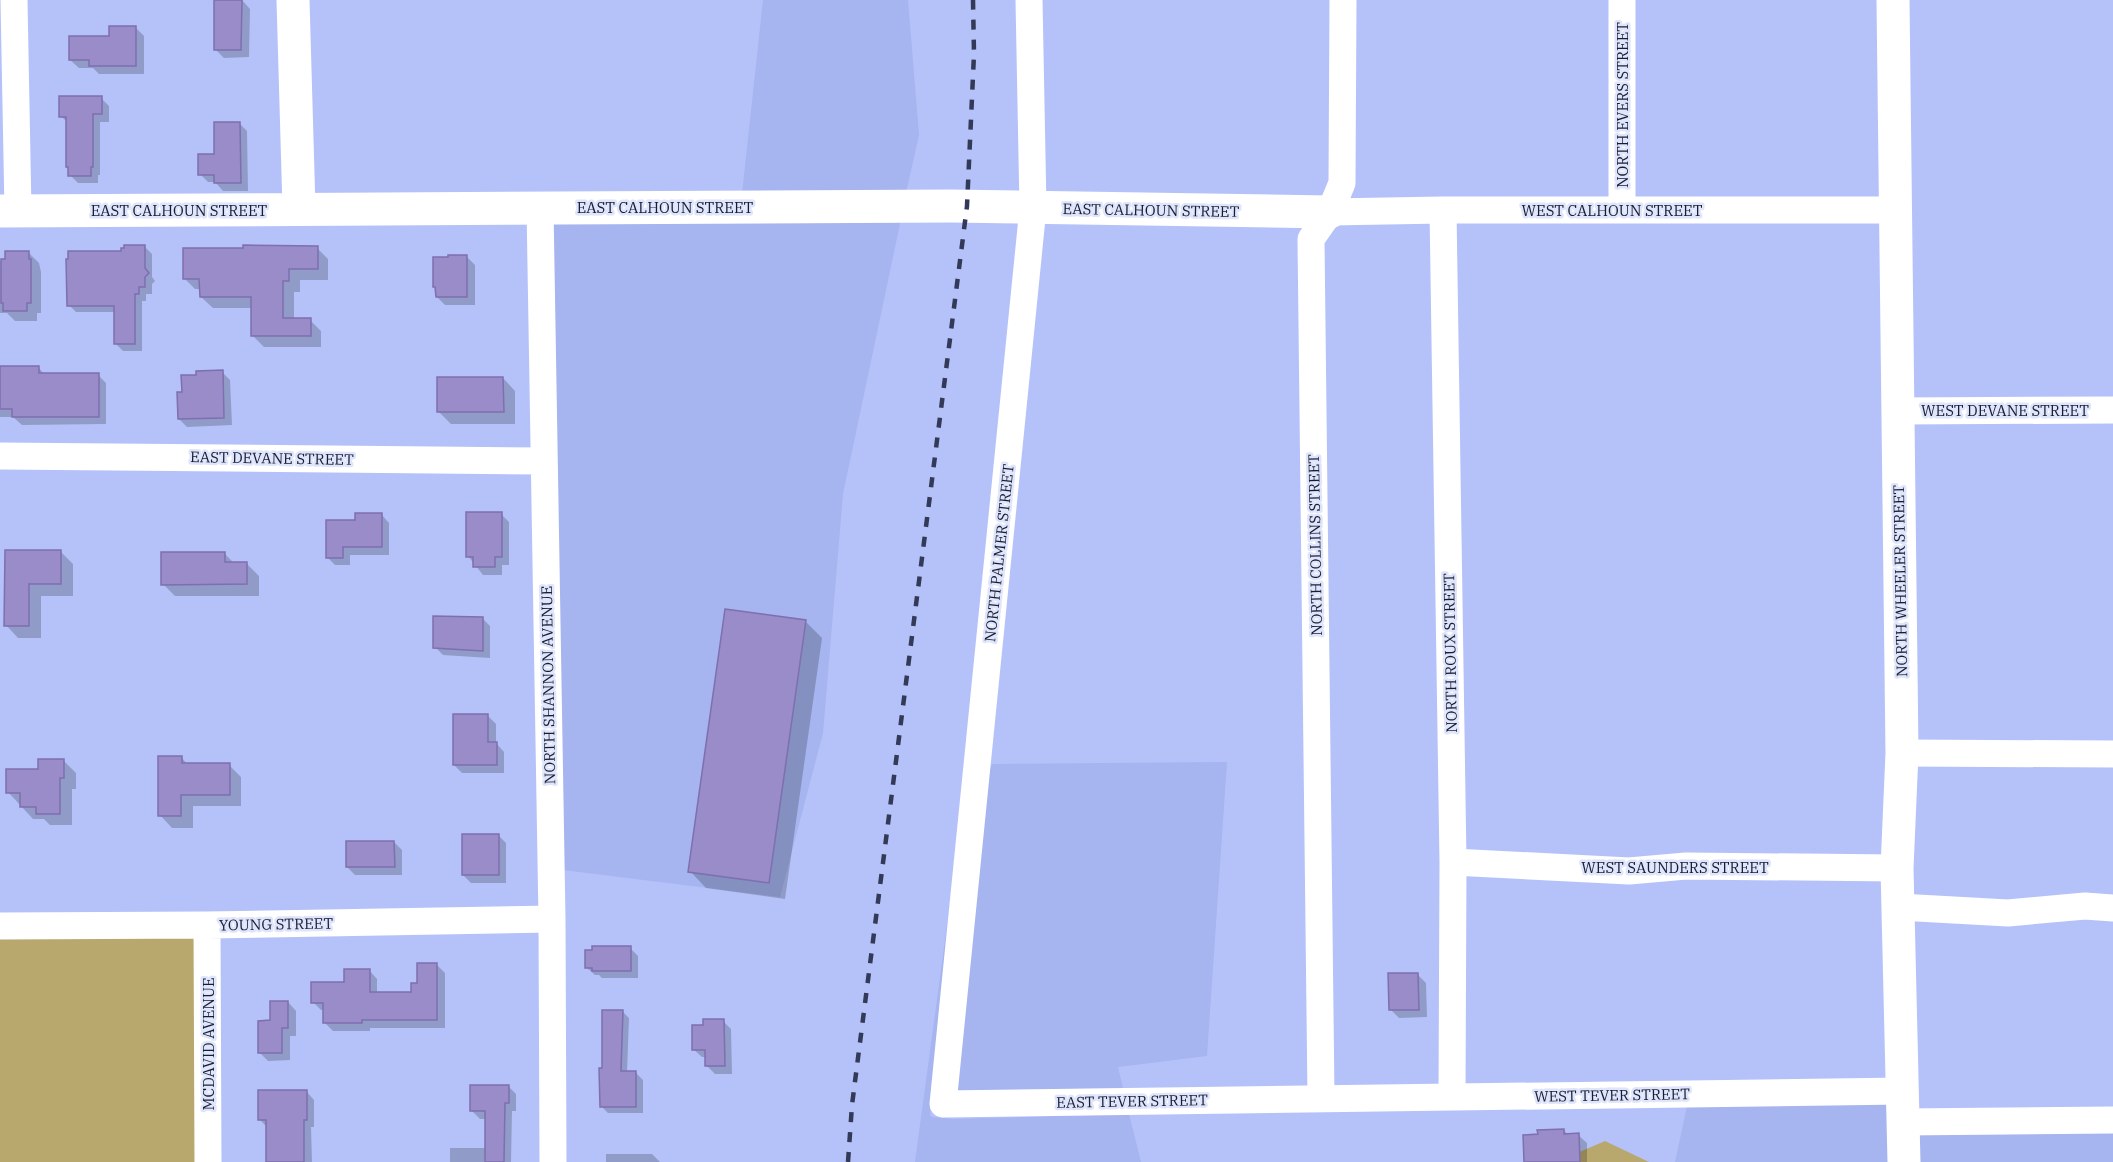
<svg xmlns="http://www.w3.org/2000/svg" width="2113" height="1162" viewBox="0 0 2113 1162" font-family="'IBM Plex Serif',serif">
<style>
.built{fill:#a6b4ef}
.green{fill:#b9a86d}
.shadow{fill:#0003}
.building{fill:#998cc8;stroke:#7e6fb0;stroke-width:1.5}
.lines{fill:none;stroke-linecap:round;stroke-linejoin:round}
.street{stroke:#fff;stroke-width:27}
.secondary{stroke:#fff;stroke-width:33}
.rail{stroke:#333a58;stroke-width:4.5;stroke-dasharray:10 10;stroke-linecap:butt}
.labels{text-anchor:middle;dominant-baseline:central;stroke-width:5;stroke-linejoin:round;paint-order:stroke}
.street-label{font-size:15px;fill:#171c35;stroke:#dfe5fa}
</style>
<rect width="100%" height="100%" fill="#b5c2f9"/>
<path class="built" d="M 763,0 L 908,0 L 919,135 L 906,193 L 742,194 Z
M 901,219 L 843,494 L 823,733 L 780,897 L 563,870 L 552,220 Z
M 1227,762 L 1207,1056 L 1118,1067 L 1123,1088 L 956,1091 L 988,772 L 992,764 Z
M 956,859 L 930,1115 L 932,1117 L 953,1119 L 1129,1114 L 1141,1162 L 915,1162 Z
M 1892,1104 L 1892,1162 L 1675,1162 L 1687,1106 Z
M 2113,1133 L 2113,1162 L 1915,1162 L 1915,1135 Z"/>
<path class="green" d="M 0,938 L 195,938 L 196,1162 L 0,1162 Z
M 1605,1141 L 1649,1162 L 1556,1162 Z"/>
<path class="shadow" d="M 242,0 L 250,9 L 249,57 L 224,58 L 215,49 Z
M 136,28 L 144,36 L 144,74 L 99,74 L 93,68 L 79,68 L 70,60 L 110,37 Z
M 101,98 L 109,106 L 109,122 L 100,122 L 100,175 L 98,175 L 98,183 L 78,183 L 70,175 L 68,167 L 68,123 L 61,116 Z
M 239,123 L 247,131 L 248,191 L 223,191 L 215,182 L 208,182 L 200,174 Z
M 145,247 L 152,254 L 152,277 L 155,281 L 152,284 L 152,294 L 146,294 L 146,301 L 142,301 L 142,351 L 123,351 L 116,344 L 116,312 L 76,312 L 69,305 L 122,252 Z
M 317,248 L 328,259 L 328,280 L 300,280 L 300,292 L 294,292 L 294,320 L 310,320 L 321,331 L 321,347 L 264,347 L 253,336 L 253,308 L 213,308 L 201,297 L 201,289 L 195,289 L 184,278 Z
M 29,253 L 39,263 L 41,272 L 41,313 L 37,313 L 37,321 L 15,321 L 7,313 L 0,313 L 0,261 L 7,261 Z
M 467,257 L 475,265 L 475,305 L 445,305 L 437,297 Z
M 0,368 L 39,368 L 45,375 L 98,375 L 106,383 L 106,424 L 22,425 L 13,417 L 0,417 Z
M 222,372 L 230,380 L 232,425 L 187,427 L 179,419 L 183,393 L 198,376 Z
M 503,378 L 515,391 L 515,424 L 451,424 L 439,412 Z
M 381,514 L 389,523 L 389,555 L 350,555 L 350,565 L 335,565 L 327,557 L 357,521 Z
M 501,514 L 509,522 L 509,565 L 502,565 L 502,575 L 483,575 L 468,556 Z
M 7,552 L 61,552 L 73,564 L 73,596 L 41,596 L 41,638 L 18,638 L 6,625 Z
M 224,553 L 234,563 L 246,563 L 259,576 L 259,596 L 175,596 L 163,584 Z
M 482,618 L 490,626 L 490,658 L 443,655 L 435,647 Z
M 806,622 L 822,638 L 785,899 L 706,888 L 690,871 Z
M 488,716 L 496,724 L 496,743 L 504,752 L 504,773 L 462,773 L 454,765 Z
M 181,757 L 188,765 L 229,765 L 241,777 L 241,806 L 193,806 L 193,828 L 172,828 L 160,815 Z
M 64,761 L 76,773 L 76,789 L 72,789 L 72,825 L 50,825 L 44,819 L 33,819 L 8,792 L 39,771 Z
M 498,835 L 506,843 L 506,883 L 471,883 L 463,875 Z
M 394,842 L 402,850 L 402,875 L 355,875 L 347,867 Z
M 630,948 L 638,956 L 638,978 L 602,978 L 599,975 L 595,975 L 586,967 Z
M 437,965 L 445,973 L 445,1028 L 370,1028 L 370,1031 L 333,1031 L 325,1023 L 325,1010 L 321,1010 L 313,1002 L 369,970 L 377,979 L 377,993 L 412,993 Z
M 1418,975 L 1426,983 L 1427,1017 L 1399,1018 L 1391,1010 Z
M 288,1002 L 296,1011 L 296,1036 L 290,1036 L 290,1060 L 268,1061 L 260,1053 L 272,1022 Z
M 622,1011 L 629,1018 L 627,1073 L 636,1073 L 643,1080 L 643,1113 L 608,1113 L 601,1106 L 604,1070 Z
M 723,1021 L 731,1029 L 732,1074 L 715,1074 L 707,1066 L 707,1057 L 702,1057 L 693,1049 L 705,1027 Z
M 508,1086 L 516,1094 L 516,1111 L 512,1111 L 511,1162 L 450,1162 L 450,1148 L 487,1148 L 487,1119 L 480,1119 L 472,1111 Z
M 306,1091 L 314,1100 L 314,1127 L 311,1127 L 312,1162 L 267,1162 L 267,1127 L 259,1119 Z
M 1564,1130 L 1568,1135 L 1578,1135 L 1587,1143 L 1587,1162 L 1525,1162 Z
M 606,1154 L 652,1154 L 660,1162 L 606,1162 Z"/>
<path class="building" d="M 214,0 L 242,0 L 241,50 L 214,50 Z
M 109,26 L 136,26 L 136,66 L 89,66 L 89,60 L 69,60 L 69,36 L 109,36 Z
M 59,96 L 102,96 L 102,114 L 93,114 L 93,167 L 91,167 L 91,176 L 68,176 L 68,167 L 66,167 L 66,117 L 59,117 Z
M 214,122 L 240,122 L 241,183 L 214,183 L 214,175 L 198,175 L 198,154 L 214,154 Z
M 124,245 L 145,245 L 145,268 L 149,273 L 145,277 L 145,287 L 139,287 L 139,294 L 135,294 L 135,344 L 114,344 L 114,306 L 67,306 L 66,259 L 68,259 L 68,251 L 121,251 L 121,248 L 124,248 Z
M 243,245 L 318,246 L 318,269 L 289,269 L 289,281 L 283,281 L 283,318 L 311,318 L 311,336 L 251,336 L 251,297 L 200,297 L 199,279 L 183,279 L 183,248 L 243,248 Z
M 5,251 L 29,251 L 29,259 L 31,259 L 31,303 L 27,303 L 27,311 L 3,311 L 3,303 L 1,303 L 1,259 L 5,259 Z
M 448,255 L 467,255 L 467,297 L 436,297 L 435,287 L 433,287 L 433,257 L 448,257 Z
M 0,366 L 39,366 L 39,373 L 99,373 L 99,417 L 12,417 L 12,409 L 0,409 Z
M 223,370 L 224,418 L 178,419 L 177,392 L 182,392 L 181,375 L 196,375 L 196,371 Z
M 437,377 L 503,377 L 504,412 L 437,412 Z
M 466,512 L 502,512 L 502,557 L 495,557 L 495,567 L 473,567 L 473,557 L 466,557 Z
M 355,513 L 382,513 L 382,547 L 343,547 L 343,558 L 326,558 L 326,520 L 355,520 Z
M 5,550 L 61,550 L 61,584 L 29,584 L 29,626 L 4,626 Z
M 161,552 L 225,552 L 225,562 L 247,562 L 247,584 L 161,585 Z
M 725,609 L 806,620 L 769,883 L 688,872 Z
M 433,616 L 483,617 L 483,651 L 433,648 Z
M 453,714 L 488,714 L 488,742 L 497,742 L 497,765 L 453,765 Z
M 158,756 L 182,756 L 182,763 L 230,763 L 230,795 L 181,795 L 181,816 L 158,816 Z
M 38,759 L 64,759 L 64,778 L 60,778 L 60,814 L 36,814 L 36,807 L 20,807 L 20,793 L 6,793 L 6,769 L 38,769 Z
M 462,834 L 499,834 L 499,875 L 462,875 Z
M 346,841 L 394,841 L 395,867 L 346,867 Z
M 592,946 L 631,946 L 631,971 L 592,971 L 592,968 L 585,968 L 585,950 L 592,950 Z
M 417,963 L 437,963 L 437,1020 L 362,1020 L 362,1023 L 323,1023 L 323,1003 L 311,1003 L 311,982 L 344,982 L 344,969 L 370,969 L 370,992 L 411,992 L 411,983 L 417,983 Z
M 1388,973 L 1418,973 L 1419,1010 L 1389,1010 Z
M 270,1001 L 288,1001 L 288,1028 L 282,1028 L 282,1053 L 258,1053 L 258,1021 L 270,1020 Z
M 602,1010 L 623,1010 L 621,1071 L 636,1071 L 636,1107 L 600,1107 L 599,1068 L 602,1068 Z
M 703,1019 L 724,1019 L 725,1066 L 705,1066 L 705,1050 L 692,1050 L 692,1025 L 703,1025 Z
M 470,1085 L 509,1085 L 509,1103 L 505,1103 L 504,1162 L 485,1162 L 485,1111 L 470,1111 Z
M 258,1090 L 307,1090 L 307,1120 L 304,1120 L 304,1162 L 266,1162 L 266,1120 L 258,1120 Z
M 1564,1129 L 1564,1134 L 1579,1133 L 1580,1162 L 1524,1162 L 1523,1135 L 1538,1134 L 1537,1130 Z"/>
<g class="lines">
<path class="street" d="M 14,0 L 18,211
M 1029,0 L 1033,208 L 943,1104 L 1903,1091
M 540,207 L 552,919 L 553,1162
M 1443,210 L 1453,862 L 1452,1097
M 1622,210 L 1622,0
M 1330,212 L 1443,210 L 1894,210
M 1897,411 L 2113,410
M 0,456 L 544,461
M 1902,753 L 2113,754
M 1453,862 L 1629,871 L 1686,866 L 1897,868
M 1899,907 L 2008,913 L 2085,906 L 2113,908
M 207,925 L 208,1162
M 0,926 L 207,925 L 552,919
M 1321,1098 L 1311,239 L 1330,212 L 1342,183 L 1343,0
M 1903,1122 L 2113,1120"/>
<path class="secondary" d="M 293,0 L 299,209
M 1893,0 L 1902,753 L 1897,868 L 1904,1162
M 0,211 L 951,206 L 1330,212"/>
<path class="rail" d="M 848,1162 L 852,1105 L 967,206 L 974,54 L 973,0"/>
</g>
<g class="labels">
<g class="street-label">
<text transform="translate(1622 105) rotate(-90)">NORTH EVERS STREET</text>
<text x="665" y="207">EAST CALHOUN STREET</text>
<text x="179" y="210">EAST CALHOUN STREET</text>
<text transform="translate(1151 210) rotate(1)">EAST CALHOUN STREET</text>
<text x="1612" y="210">WEST CALHOUN STREET</text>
<text x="2005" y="410">WEST DEVANE STREET</text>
<text transform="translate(272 458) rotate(1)">EAST DEVANE STREET</text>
<text transform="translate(1315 545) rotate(-91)">NORTH COLLINS STREET</text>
<text transform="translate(999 553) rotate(-84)">NORTH PALMER STREET</text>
<text transform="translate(1900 581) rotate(-91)">NORTH WHEELER STREET</text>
<text transform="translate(1450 653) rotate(-91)">NORTH ROUX STREET</text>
<text transform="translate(548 685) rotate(-91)">NORTH SHANNON AVENUE</text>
<text x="1675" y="867">WEST SAUNDERS STREET</text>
<text transform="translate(276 924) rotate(-1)">YOUNG STREET</text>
<text transform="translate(208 1044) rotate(-90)">MCDAVID AVENUE</text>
<text transform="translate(1612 1095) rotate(-1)">WEST TEVER STREET</text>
<text transform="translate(1132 1101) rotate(-1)">EAST TEVER STREET</text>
</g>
</g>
</svg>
